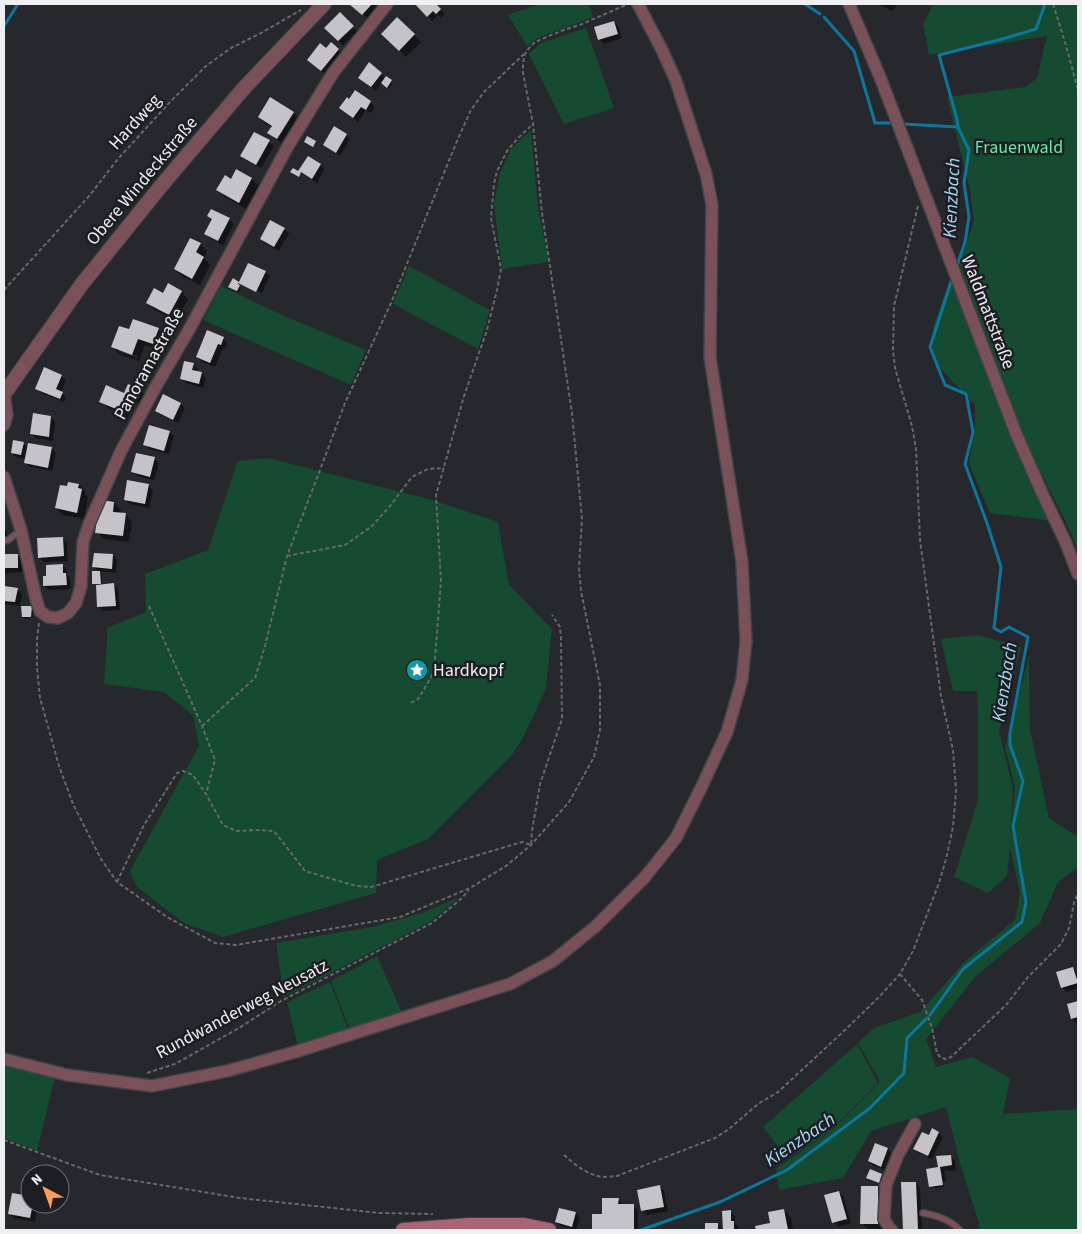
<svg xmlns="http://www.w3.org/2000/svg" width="1082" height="1234" viewBox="0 0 1082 1234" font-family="'Source Sans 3',sans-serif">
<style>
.green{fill:#154b30}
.shadow{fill:#0007;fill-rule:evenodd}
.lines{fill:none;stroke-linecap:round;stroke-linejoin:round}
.stream{stroke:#0b779d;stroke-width:3}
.building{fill:#c6c2c9}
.service-casing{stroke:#424449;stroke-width:8}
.minor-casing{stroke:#424449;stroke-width:14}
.tertiary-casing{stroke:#424449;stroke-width:16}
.secondary-casing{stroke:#424449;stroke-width:16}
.path{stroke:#67686d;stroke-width:2;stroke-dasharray:4 2.5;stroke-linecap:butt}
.service{stroke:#7a5059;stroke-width:5.5}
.minor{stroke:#7a5059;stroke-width:11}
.tertiary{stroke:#7a5059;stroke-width:14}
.secondary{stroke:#a86575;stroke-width:14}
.labels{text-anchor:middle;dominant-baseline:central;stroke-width:5;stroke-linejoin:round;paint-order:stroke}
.street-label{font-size:18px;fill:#eeeff3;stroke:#1d1e24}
.park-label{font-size:18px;fill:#63eda4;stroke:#1d1e24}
.poi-label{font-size:18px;fill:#eeeff3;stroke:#1d1e24;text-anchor:start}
.water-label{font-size:19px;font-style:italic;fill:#a5d8f2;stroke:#1d1e24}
</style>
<rect width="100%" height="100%" fill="#26282d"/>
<path class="green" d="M 539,4 L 589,4 L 593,17 L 536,39 L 527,46 L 508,15 Z
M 933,4 L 1078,4 L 1078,550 L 1067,524 L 1029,449 L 959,263 L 974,221 L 970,190 L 947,97 L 1025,87 L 1037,78 L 1047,36 L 929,55 L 923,24 Z
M 586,28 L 614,108 L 564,124 L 529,54 L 541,43 Z
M 531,130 L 538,207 L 549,262 L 502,269 L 494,204 L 500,173 L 511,149 Z
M 409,266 L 490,310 L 478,349 L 393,304 Z
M 952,273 L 1052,521 L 990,513 L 969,464 L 975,422 L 975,404 L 954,383 L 932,359 L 933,327 Z
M 221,286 L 282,315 L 366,350 L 351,385 L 203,320 Z
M 268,458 L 436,501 L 498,522 L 509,585 L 552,629 L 546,688 L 524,736 L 512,755 L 428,839 L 377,860 L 376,893 L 223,937 L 184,923 L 137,887 L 130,871 L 199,746 L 193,715 L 163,692 L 104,684 L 107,641 L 107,628 L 146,612 L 145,574 L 208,550 L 238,461 Z
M 978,635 L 1021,647 L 999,731 L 1013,788 L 1010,845 L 1015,787 L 1005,748 L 1030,652 L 1029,664 L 1030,730 L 1049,818 L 1078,837 L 1078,867 L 1058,882 L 1040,923 L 975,977 L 926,1039 L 936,1067 L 972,1057 L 1010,1078 L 1003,1114 L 1078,1109 L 1078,1230 L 979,1230 L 979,1223 L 960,1163 L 946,1107 L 871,1131 L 843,1178 L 779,1190 L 776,1168 L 829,1133 L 879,1083 L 879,1079 L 858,1043 L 874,1028 L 920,1012 L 965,961 L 1015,920 L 1020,894 L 1010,847 L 1007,876 L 988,893 L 954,877 L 978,800 L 978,711 L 977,691 L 953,691 L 941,639 Z
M 460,897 L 430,922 L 284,997 L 276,943 L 372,927 L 422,913 Z
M 377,956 L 403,1015 L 351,1032 L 331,981 Z
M 330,982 L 349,1032 L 298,1046 L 287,1002 Z
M 857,1044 L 878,1083 L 828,1133 L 787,1159 L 763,1127 Z
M 6,1064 L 55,1077 L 37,1151 L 4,1138 L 4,1073 Z"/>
<path class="shadow" d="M 351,4 L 378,4 L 379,5 L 367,18 Z
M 417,4 L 435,4 L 445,14 L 441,18 L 438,15 L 432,21 Z
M 878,4 L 897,4 L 893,11 Z
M 340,14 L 357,31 L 343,45 L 326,28 Z
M 397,19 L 421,42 L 406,57 L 383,34 Z
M 614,22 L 618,26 L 622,38 L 604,44 L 599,39 Z
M 326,50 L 338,50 L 343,54 L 326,75 L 313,64 Z
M 381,74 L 386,79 L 387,78 L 393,83 L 389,89 L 382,83 L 376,91 L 364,82 Z
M 355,92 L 370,102 L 375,107 L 371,113 L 366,110 L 358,122 L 341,108 L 350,101 Z
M 271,99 L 293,113 L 300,120 L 284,145 L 276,139 L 269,132 L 272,127 L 266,124 L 259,117 Z
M 254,134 L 269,142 L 274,146 L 261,168 L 246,160 L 242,156 Z
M 346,135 L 350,139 L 340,156 L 325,145 Z
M 320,165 L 324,169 L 317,183 L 303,173 Z
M 237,171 L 252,179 L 259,186 L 246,209 L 225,197 L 218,190 L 231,180 Z
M 209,216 L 229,219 L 234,224 L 223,245 L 210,238 L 205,234 L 213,220 Z
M 284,229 L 289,233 L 279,251 L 266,244 L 261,239 Z
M 200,244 L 207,251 L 204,258 L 210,265 L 200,285 L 182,276 L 175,269 Z
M 249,264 L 265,272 L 270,276 L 262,293 L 244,284 L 244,287 L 240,284 L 239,286 L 241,288 L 239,292 L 230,287 L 238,283 L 240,284 Z
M 181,292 L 188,299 L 176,321 L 155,310 L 148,303 L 163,294 Z
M 158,329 L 165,336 L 160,351 L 145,345 L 139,361 L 119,354 L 112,347 ZM 119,349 L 138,356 L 138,358 L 119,352 Z
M 223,338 L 227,343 L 225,349 L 223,348 L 215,367 L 202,362 L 197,357 Z
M 193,364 L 198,369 L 197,372 L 201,373 L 206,378 L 203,388 L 186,383 L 181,379 Z
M 61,376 L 66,380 L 61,392 L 66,397 L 64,402 L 41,393 L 36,388 Z
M 141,391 L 148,398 L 145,405 L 135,401 L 128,417 L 108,408 L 100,401 Z
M 181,404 L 185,408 L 178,423 L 161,415 L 156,411 Z
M 51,417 L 55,422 L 53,441 L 36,438 L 31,433 Z
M 169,432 L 174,436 L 169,454 L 149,449 L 145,444 Z
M 23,443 L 28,448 L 29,444 L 52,448 L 56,453 L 52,471 L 30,467 L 26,463 L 26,459 L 16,457 L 12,453 Z
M 154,458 L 159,463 L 154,480 L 137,476 L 132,471 Z
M 79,485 L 86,492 L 85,494 L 88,497 L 84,519 L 63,515 L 56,508 Z
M 148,485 L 153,490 L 149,508 L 129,504 L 125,499 Z
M 114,503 L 121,510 L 120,514 L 125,514 L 132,522 L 129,542 L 104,539 L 97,532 Z
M 4,528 L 7,531 L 8,543 L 4,543 Z
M 62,538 L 67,543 L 68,561 L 44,562 L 39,557 Z
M 4,555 L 17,555 L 22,560 L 22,572 L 6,573 L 4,571 Z
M 113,555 L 117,560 L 116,573 L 99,571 L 102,574 L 102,585 L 113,584 L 118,589 L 120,610 L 103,611 L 98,606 L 97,585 L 94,583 L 99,572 L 94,567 Z
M 63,565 L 67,570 L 67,575 L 70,578 L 71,589 L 49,590 L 44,586 Z
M 4,588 L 17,589 L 22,594 L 20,606 L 4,604 Z
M 31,607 L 33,609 L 33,618 L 25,619 L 23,617 Z
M 1073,968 L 1077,973 L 1078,976 L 1078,988 L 1066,992 L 1062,987 Z
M 1078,1003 L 1078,1023 L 1076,1023 L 1072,1019 L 1068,1005 Z
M 933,1130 L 939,1133 L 943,1137 L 932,1159 L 919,1153 L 915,1149 L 929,1136 Z
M 876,1145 L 888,1149 L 892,1154 L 886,1170 L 874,1166 L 869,1161 Z
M 950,1156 L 955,1160 L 956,1170 L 944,1171 L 946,1181 L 943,1182 L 944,1187 L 932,1188 L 930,1187 L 939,1168 L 938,1157 Z
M 881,1175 L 883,1177 L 880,1184 L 870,1180 L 868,1178 Z
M 915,1183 L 920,1187 L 922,1230 L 905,1230 Z
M 660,1186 L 664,1191 L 668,1211 L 647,1215 L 643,1211 Z
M 878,1187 L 885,1194 L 884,1230 L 868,1230 L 862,1223 Z
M 839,1192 L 843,1196 L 851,1223 L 838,1227 L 834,1222 Z
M 30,1198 L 30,1204 L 38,1204 L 35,1222 L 14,1218 L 9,1213 Z
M 618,1199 L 625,1206 L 633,1206 L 638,1210 L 638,1230 L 593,1230 L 593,1216 L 603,1216 Z
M 784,1210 L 791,1218 L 793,1230 L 758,1230 L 757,1227 L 771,1224 Z
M 723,1212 L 730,1212 L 735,1216 L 735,1223 L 738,1226 L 738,1230 L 724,1230 Z
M 575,1213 L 580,1218 L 576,1230 L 561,1226 L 557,1222 Z
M 706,1224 L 717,1224 L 724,1230 L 707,1230 Z"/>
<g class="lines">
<path class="stream" d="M 805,4 L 820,14
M 824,17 L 854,51 L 875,123 L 891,123
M 4,26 L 18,4
M 903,124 L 958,127 L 969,150 L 964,183 L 969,217 L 965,242 L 957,266
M 958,127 L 957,119 L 939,55 L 1006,38 L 1036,29 L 1045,4
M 930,1015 L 963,969 L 1022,922 L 1026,902 L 1013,826 L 1023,781 L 1010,745 L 1010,733 L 1028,637 L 1009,627 L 1001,632 L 994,628 L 1001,567 L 987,523 L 965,464 L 973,432 L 966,394 L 945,385 L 930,347 L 953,276
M 641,1230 L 720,1202 L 787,1170 L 870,1108 L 904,1073 L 907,1038 L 926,1019"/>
</g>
<path class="building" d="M 349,4 L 372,4 L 362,15 Z
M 415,4 L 436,4 L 441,9 L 436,14 L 433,11 L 427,17 Z
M 340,12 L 354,26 L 338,41 L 324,28 Z
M 397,17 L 415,34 L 399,51 L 381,34 Z
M 614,21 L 618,34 L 598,40 L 594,27 Z
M 331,42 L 339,49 L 321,71 L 307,60 L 320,43 L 326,48 Z
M 369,62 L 382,73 L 371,87 L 358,78 Z
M 386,76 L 392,80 L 387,88 L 381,83 Z
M 355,90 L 371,101 L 366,110 L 361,107 L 353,118 L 339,108 L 347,97 L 349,99 Z
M 270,97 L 294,112 L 277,139 L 267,133 L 272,126 L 258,117 Z
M 334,126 L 347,134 L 336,153 L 323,145 Z
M 254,132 L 270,140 L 256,165 L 240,156 Z
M 307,136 L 316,141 L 313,147 L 304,142 Z
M 308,156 L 321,164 L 312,179 L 301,172 L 299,177 L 290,172 L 293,168 L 298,171 Z
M 236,169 L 252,178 L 239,203 L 216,190 L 225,175 L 231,179 Z
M 211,209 L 230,218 L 218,241 L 204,234 L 212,219 L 207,216 Z
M 270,220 L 285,228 L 274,247 L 260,239 Z
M 190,238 L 201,243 L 196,252 L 204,257 L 192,279 L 174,269 Z
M 248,263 L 266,271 L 256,292 L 238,283 L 238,284 L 240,285 L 237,291 L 228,287 L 233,278 L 239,282 Z
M 168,283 L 182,291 L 169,315 L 146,303 L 154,288 L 163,293 Z
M 133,319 L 159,328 L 153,344 L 138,339 L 132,355 L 111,347 L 119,326 L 129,329 Z
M 207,330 L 224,337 L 221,345 L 218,344 L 210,363 L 196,357 Z
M 184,361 L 194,363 L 192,370 L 202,372 L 199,384 L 180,379 Z
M 44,367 L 62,375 L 56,389 L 63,392 L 60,399 L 35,389 Z
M 128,384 L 142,390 L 138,399 L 128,395 L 121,411 L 99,402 L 106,385 L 124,393 Z
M 163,394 L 181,403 L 173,420 L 155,411 Z
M 33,413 L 51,416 L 49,437 L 30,434 Z
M 149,425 L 170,431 L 164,451 L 143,445 Z
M 13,440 L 24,442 L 21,455 L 11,453 Z
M 28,443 L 52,447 L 48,468 L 24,463 Z
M 136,453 L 155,457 L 150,477 L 131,472 Z
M 127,480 L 149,484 L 145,504 L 124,500 Z
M 68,482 L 79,484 L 78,488 L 82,489 L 77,513 L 55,508 L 60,485 L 67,486 Z
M 102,500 L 114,502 L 113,512 L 126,513 L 123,536 L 95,533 L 98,512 Z
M 63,537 L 64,556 L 38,558 L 37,538 Z
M 94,553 L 113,554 L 112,569 L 92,567 Z
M 4,554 L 18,554 L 18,568 L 4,568 Z
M 63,564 L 63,573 L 66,573 L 67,585 L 43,586 L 43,576 L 46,576 L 46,565 Z
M 92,571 L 100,571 L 101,584 L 92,584 Z
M 114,583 L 116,606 L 97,607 L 96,585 Z
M 4,586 L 18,588 L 15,602 L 4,601 Z
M 21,606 L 32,606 L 31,617 L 22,617 Z
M 1073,967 L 1078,983 L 1061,988 L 1056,972 Z
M 1078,1001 L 1078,1017 L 1071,1019 L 1067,1004 Z
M 932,1128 L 939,1132 L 928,1156 L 913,1149 L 922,1132 L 929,1135 Z
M 875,1143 L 888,1148 L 881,1167 L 868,1161 Z
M 951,1155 L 952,1165 L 940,1167 L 943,1185 L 929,1187 L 926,1169 L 938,1167 L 936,1156 Z
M 870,1169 L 882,1174 L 879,1183 L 866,1178 Z
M 901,1182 L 916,1182 L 918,1229 L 903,1230 Z
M 660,1185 L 664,1207 L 641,1211 L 637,1190 Z
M 861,1186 L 878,1186 L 878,1224 L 860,1224 Z
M 839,1191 L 847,1219 L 832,1223 L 824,1195 Z
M 12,1193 L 30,1196 L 30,1204 L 33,1204 L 30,1218 L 8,1214 Z
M 602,1198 L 619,1198 L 618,1204 L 634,1204 L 634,1230 L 592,1230 L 592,1214 L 602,1214 Z
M 559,1208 L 576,1212 L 572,1227 L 555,1222 Z
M 784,1209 L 788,1230 L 756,1230 L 755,1226 L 770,1223 L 768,1212 Z
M 731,1210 L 731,1221 L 734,1221 L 734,1230 L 723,1230 L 722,1211 Z
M 705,1223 L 718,1223 L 718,1230 L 705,1230 Z"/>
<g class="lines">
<g class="service-casing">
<path id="service" d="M 4,541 L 8,540 L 21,530
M 923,1213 C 938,1216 949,1219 960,1230"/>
</g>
<g class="minor-casing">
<path id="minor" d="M 849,4 L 880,77 L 1017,436 L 1043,495 L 1065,541 L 1078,574
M 4,425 L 7,415 L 4,393
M 4,477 L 21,530 L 36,599 L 40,611 L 48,617 L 58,618 L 68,613 L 76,603 L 81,586 L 83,542 L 89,524 L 121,451 L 155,388 L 190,328 L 288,146 L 333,73 L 387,4
M 4,1059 L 67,1075 L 152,1086 L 227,1071 L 295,1052 L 510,984 L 553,961 L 596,926 L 645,877 L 676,838 L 701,788 L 727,732 L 742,680 L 746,641 L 742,562 L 710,357 L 712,205 L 706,174 L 676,81 L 662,50 L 638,4
M 892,1230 L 890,1229 L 884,1219 L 886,1185 L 898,1155 L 915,1124"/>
</g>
<g class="tertiary-casing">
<path id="tertiary" d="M 4,394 L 82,284 L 161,186 L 244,88 L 324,4"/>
</g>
<g class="secondary-casing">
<path id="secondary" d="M 403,1230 L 469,1225 L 524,1225 L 549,1230"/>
</g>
<path class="path" d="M 1053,4 L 1065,42 L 1078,90
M 918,206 L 894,306 L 893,350 L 895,368 L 912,426 L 916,449 L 920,540 L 941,696 L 953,750 L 956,790 L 953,827 L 946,859 L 939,883 L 913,951 L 900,974 L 922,1000 L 932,1028 L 937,1053 L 941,1058 L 946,1059 L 951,1057 L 1006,1005 L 1028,977 L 1061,944 L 1069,928 L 1074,903 L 1078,893
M 4,290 L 90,195 L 117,160 L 170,102 L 206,66 L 231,48 L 263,32 L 301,10
M 287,556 L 345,545 L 372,526 L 390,506 L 412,477 L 428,469 L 444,468
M 149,606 L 202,726 L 215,760 L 206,794
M 39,623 L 37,639 L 37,668 L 40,698 L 59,766 L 73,804 L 101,859 L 117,882 L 167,917 L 215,943 L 236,945 L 400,917 L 470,888 L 506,866 L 531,845 L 569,802 L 594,757 L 600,730 L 600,685 L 581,591 L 579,568 L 582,519 L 572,413 L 542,213 L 533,124 L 523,73 L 523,63 L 525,54 L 529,48 L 535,42 L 561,31 L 582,24 L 628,4
M 411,703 L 419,698 L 434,672 L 441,581 L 436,495 L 464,396 L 487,330 L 497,290 L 501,269 L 491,218 L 494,184 L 497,171 L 507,151 L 518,138 L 533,124
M 202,726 L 255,678 L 265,646 L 287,556 L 320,470 L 345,403 L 391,303 L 457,141 L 471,110 L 484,92 L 524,54
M 117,882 L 144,825 L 177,773 L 183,771 L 193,775 L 206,794 L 223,825 L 236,831 L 256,830 L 274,831 L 305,871 L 356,886 L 371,887 L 522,842 L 531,845 L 532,831 L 540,784 L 562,719 L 561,639 L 560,627 L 552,615
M 147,1073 L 175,1064 L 239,1028 L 281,1001 L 432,923 L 461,899 L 469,890
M 4,1140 L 100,1175 L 240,1198 L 380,1213 L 433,1214
M 564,1155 C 575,1165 589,1176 604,1177 C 608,1177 613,1176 617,1176 L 715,1138 L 729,1129 L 758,1104 L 778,1092 L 845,1030 L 880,996 L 900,974"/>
<use href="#service" class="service"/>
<use href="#minor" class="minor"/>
<use href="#tertiary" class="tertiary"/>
<use href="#secondary" class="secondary"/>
</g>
<defs>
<g id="sight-disc" transform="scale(1.125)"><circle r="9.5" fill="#0f9aa8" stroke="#1d1e24"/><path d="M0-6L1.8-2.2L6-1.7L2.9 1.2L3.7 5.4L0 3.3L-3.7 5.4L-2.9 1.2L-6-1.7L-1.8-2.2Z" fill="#fff"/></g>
</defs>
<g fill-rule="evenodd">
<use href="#sight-disc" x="417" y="670"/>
</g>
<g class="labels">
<g class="street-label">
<text transform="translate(135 122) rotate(-48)">Hardweg</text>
<text transform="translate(142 181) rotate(-50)">Obere Windeckstraße</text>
<text transform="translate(988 312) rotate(69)">Waldmattstraße</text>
<text transform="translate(149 364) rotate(-61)">Panoramastraße</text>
<text transform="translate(242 1009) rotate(-28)">Rundwanderweg Neusatz</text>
</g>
<g class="park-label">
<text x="1019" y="147">Frauenwald</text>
</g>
<g class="poi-label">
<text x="433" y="670">Hardkopf</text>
</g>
<g class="water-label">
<text transform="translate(952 198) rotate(-87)">Kienzbach</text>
<text transform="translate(1005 682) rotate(-81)">Kienzbach</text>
<text transform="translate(800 1140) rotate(-34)">Kienzbach</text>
</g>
</g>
<rect width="1082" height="1234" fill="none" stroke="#eeeff3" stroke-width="10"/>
<g transform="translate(45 1189) rotate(319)"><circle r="24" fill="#1d1e24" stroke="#717277"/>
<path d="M0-4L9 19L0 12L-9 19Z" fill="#fd9c55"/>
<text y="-8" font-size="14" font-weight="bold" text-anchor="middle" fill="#eeeff3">N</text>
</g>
</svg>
